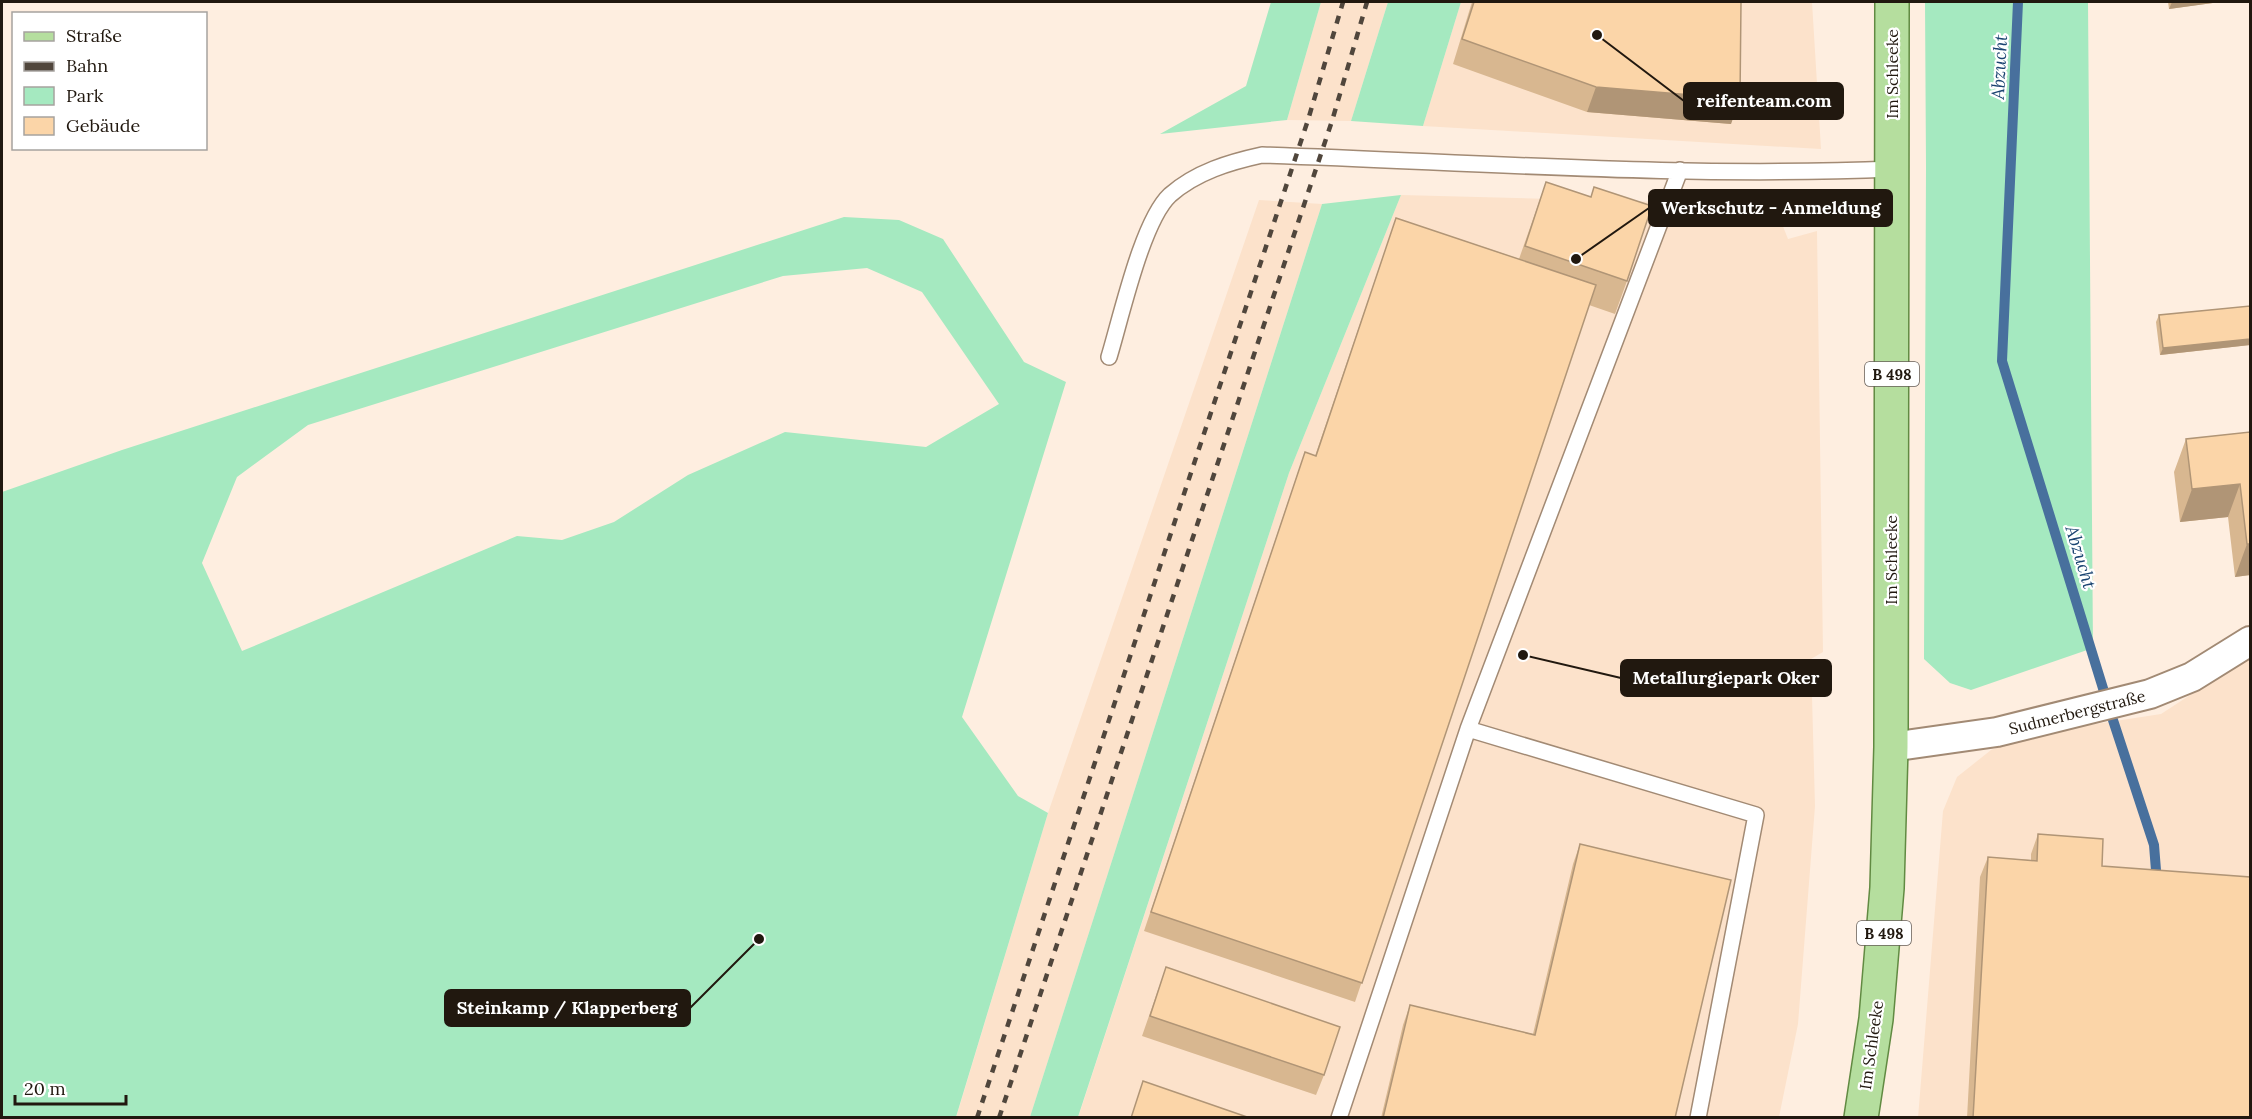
<svg xmlns="http://www.w3.org/2000/svg" width="2252" height="1119" viewBox="0 0 2252 1119" font-family="Lora,serif">
<style>
.built{fill:#fce2cb}
.green{fill:#a5e9c0;fill-rule:evenodd}
.lines{fill:none;stroke-linecap:round;stroke-linejoin:round}
.stream{stroke:#48709d;stroke-width:10}
.service-casing{stroke:#a28a74;stroke-width:18}
.minor-casing{stroke:#a28a74;stroke-width:32}
.primary-casing{stroke:#618a42;stroke-width:36}
.service{stroke:#fff;stroke-width:15}
.minor{stroke:#fff;stroke-width:28}
.primary{stroke:#b5de9e;stroke-width:33}
.rail{stroke:#50463c;stroke-width:4.5;stroke-dasharray:8 8;stroke-linecap:butt}
.wall{fill:#d8b790}
.shaded-wall{fill:#b09576}
.building{fill:#fbd5a8;stroke:#b09576;stroke-width:1.5}
.labels{text-anchor:middle;dominant-baseline:central;stroke-width:4.5;stroke-linejoin:round;paint-order:stroke}
.shield{fill:#fff;stroke:#645d57;stroke-width:1.5}
.shield-label{font-size:15px;font-weight:bold;fill:#21180f}
.street-label{font-size:16px;fill:#21180f;stroke:#fff}
.water-label{font-size:18px;font-style:italic;fill:#1a4471;stroke:#fff}
.leader{fill:none;stroke:#21180f;stroke-width:2}
.callout-dot{fill:#21180f;stroke:#fff;stroke-width:2}
.callout{fill:#21180f;stroke:#21180f;stroke-width:2}
.callout-label{font-size:18px;text-anchor:middle;font-weight:bold;fill:#fff}
</style>
<rect width="100%" height="100%" fill="#feeee0"/>
<path class="built" d="M 1321,2 L 1388,2 L 1351,121 L 1287,120 Z
M 1461,2 L 1812,2 L 1821,149 L 1423,126 Z
M 1401,195 L 1699,203 L 1766,201 L 1780,219 L 1788,239 L 1817,231 L 1823,652 L 1811,659 L 1815,806 L 1798,1024 L 1779,1117 L 1078,1118 L 1289,473 Z
M 1259,200 L 1322,204 L 1030,1117 L 956,1118 L 1048,813 Z
M 2250,656 L 2250,1117 L 1918,1118 L 1943,811 L 1957,777 L 1991,750 L 2037,733 L 2161,714 Z"/>
<path class="green" d="M 1271,2 L 1321,2 L 1287,120 L 1160,134 L 1246,86 Z
M 1388,2 L 1461,2 L 1423,126 L 1351,121 Z
M 1925,2 L 2088,2 L 2093,648 L 1971,690 L 1950,683 L 1924,659 L 1926,167 Z
M 1401,195 L 1289,473 L 1078,1117 L 1030,1117 L 1322,204 Z
M 844,217 L 899,220 L 943,239 L 1024,362 L 1066,382 L 962,717 L 1018,796 L 1048,813 L 956,1117 L 2,1117 L 2,492 L 122,450 ZM 867,268 L 922,292 L 999,404 L 926,447 L 785,432 L 688,475 L 614,522 L 562,540 L 517,536 L 242,651 L 202,563 L 237,477 L 308,425 L 783,276 Z"/>
<g class="lines">
<path class="stream" d="M 2018,2 L 2002,361 L 2110,711 L 2154,845 L 2157,883"/>
<g class="service-casing">
<path id="service" d="M 1109,357 C 1121,318 1142,221 1170,195 C 1196,172 1230,162 1262,155 C 1472,162 1683,178 1893,169
M 1468,729 L 1756,815 L 1698,1118
M 1339,1118 L 1468,729 L 1680,170"/>
</g>
<g class="minor-casing">
<path id="minor" d="M 1891,747 L 1997,732 L 2150,694 L 2192,677 L 2250,641"/>
</g>
<g class="primary-casing">
<path id="primary" d="M 1861,1118 L 1876,1019 L 1887,888 L 1891,747 L 1892,2"/>
</g>
<use href="#service" class="service"/>
<use href="#minor" class="minor"/>
<use href="#primary" class="primary"/>
<path class="rail" d="M 977,1118 L 1308,120 L 1343,2
M 999,1118 L 1332,121 L 1367,2"/>
</g>
<path class="wall" d="M 1472,2 L 1741,2 L 1731,124 L 1587,112 L 1453,64 Z
M 2168,2 L 2220,2 L 2169,9 Z
M 1546,182 L 1627,281 L 1615,314 L 1589,305 L 1355,1002 L 1144,931 L 1298,472 L 1305,452 L 1315,456 L 1396,218 L 1519,259 Z
M 2250,306 L 2250,345 L 2160,355 L 2156,322 L 2159,315 Z
M 2250,432 L 2250,575 L 2235,577 L 2228,517 L 2180,522 L 2174,472 L 2186,439 Z
M 2038,834 L 2102,866 L 2250,1118 L 1967,1118 L 1980,877 L 1988,857 L 2031,860 L 2031,854 Z
M 1580,844 L 1675,1118 L 1381,1118 L 1403,1025 L 1410,1005 L 1533,1034 L 1573,864 Z
M 1166,967 L 1324,1075 L 1316,1095 L 1142,1036 Z"/>
<path class="shaded-wall" d="M 2172,2 L 2220,2 L 2169,9 Z
M 1596,87 L 1740,99 L 1731,124 L 1587,112 Z
M 2250,339 L 2250,345 L 2160,355 L 2163,348 Z
M 2240,484 L 2228,517 L 2180,522 L 2192,489 Z
M 2247,544 L 2250,544 L 2250,575 L 2235,577 Z"/>
<path class="building" d="M 1474,2 L 1741,2 L 1740,99 L 1596,87 L 1462,39 Z
M 1546,182 L 1591,197 L 1594,187 L 1652,206 L 1627,281 L 1525,246 Z
M 1396,218 L 1596,285 L 1362,983 L 1151,912 L 1305,452 L 1316,456 Z
M 2250,306 L 2250,339 L 2163,348 L 2159,315 Z
M 2250,432 L 2250,544 L 2247,544 L 2240,484 L 2192,489 L 2186,439 Z
M 2038,834 L 2103,839 L 2102,866 L 2250,877 L 2250,1118 L 1973,1118 L 1988,857 L 2037,861 Z
M 1580,844 L 1731,880 L 1675,1118 L 1383,1118 L 1410,1005 L 1535,1035 Z
M 1166,967 L 1340,1027 L 1324,1075 L 1150,1016 Z
M 1143,1081 L 1250,1118 L 1131,1118 Z"/>
<g class="labels">
<g class="shield">
<rect x="1865" y="362" width="54" height="24" rx="4.5"/>
<rect x="1857" y="921" width="54" height="24" rx="4.5"/>
</g>
<g class="shield-label">
<text x="1892" y="374">B 498</text>
<text x="1884" y="933">B 498</text>
</g>
<g class="street-label">
<text transform="translate(1892 74) rotate(-90)">Im Schleeke</text>
<text transform="translate(1891 560) rotate(-90)">Im Schleeke</text>
<text transform="translate(2077 712) rotate(-14)">Sudmerbergstraße</text>
<text transform="translate(1871 1045) rotate(-82)">Im Schleeke</text>
</g>
<g class="water-label">
<text transform="translate(1999 67) rotate(-87)">Abzucht</text>
<text transform="translate(2081 557) rotate(73)">Abzucht</text>
</g>
</g>
<path class="leader" d="M1597 35L1684 101M1576 259L1649 208M1523 655L1621 678M759 939L690 1008"/>
<g class="callout-dot">
<circle cx="1597" cy="35" r="6"/>
<circle cx="1576" cy="259" r="6"/>
<circle cx="1523" cy="655" r="6"/>
<circle cx="759" cy="939" r="6"/>
</g>
<g class="callout">
<rect x="1684" y="83" width="159" height="36" rx="6"/>
<rect x="1649" y="190" width="243" height="36" rx="6"/>
<rect x="1621" y="660" width="210" height="36" rx="6"/>
<rect x="445" y="990" width="245" height="36" rx="6"/>
</g>
<g class="callout-label">
<text x="1764" y="107">reifenteam.com</text>
<text x="1771" y="214">Werkschutz - Anmeldung</text>
<text x="1726" y="684">Metallurgiepark Oker</text>
<text x="567" y="1014">Steinkamp / Klapperberg</text>
</g>
<rect width="2252" height="1119" fill="none" stroke="#21180f" stroke-width="6"/>
<rect x="12" y="12" width="195" height="138" fill="#ffffff" stroke="#a6a39f" stroke-width="1.5"/>
<rect x="24" y="32" width="30" height="9" fill="#b5de9e" stroke="#a6a39f" stroke-width="1.5"/>
<text x="66" y="42" font-size="18" fill="#21180f">Straße</text>
<rect x="24" y="62" width="30" height="9" fill="#50463c" stroke="#a6a39f" stroke-width="1.5"/>
<text x="66" y="72" font-size="18" fill="#21180f">Bahn</text>
<rect x="24" y="87" width="30" height="18" fill="#a5e9c0" stroke="#a6a39f" stroke-width="1.5"/>
<text x="66" y="102" font-size="18" fill="#21180f">Park</text>
<rect x="24" y="117" width="30" height="18" fill="#fbd5a8" stroke="#a6a39f" stroke-width="1.5"/>
<text x="66" y="132" font-size="18" fill="#21180f">Gebäude</text>
<path d="M15 1095v9h111v-9" fill="none" stroke="#21180f" stroke-width="3"/>
<text x="24" y="1095" font-size="18" fill="#21180f" stroke="#ffffff" stroke-width="4.5" paint-order="stroke">20 m</text>
</svg>
